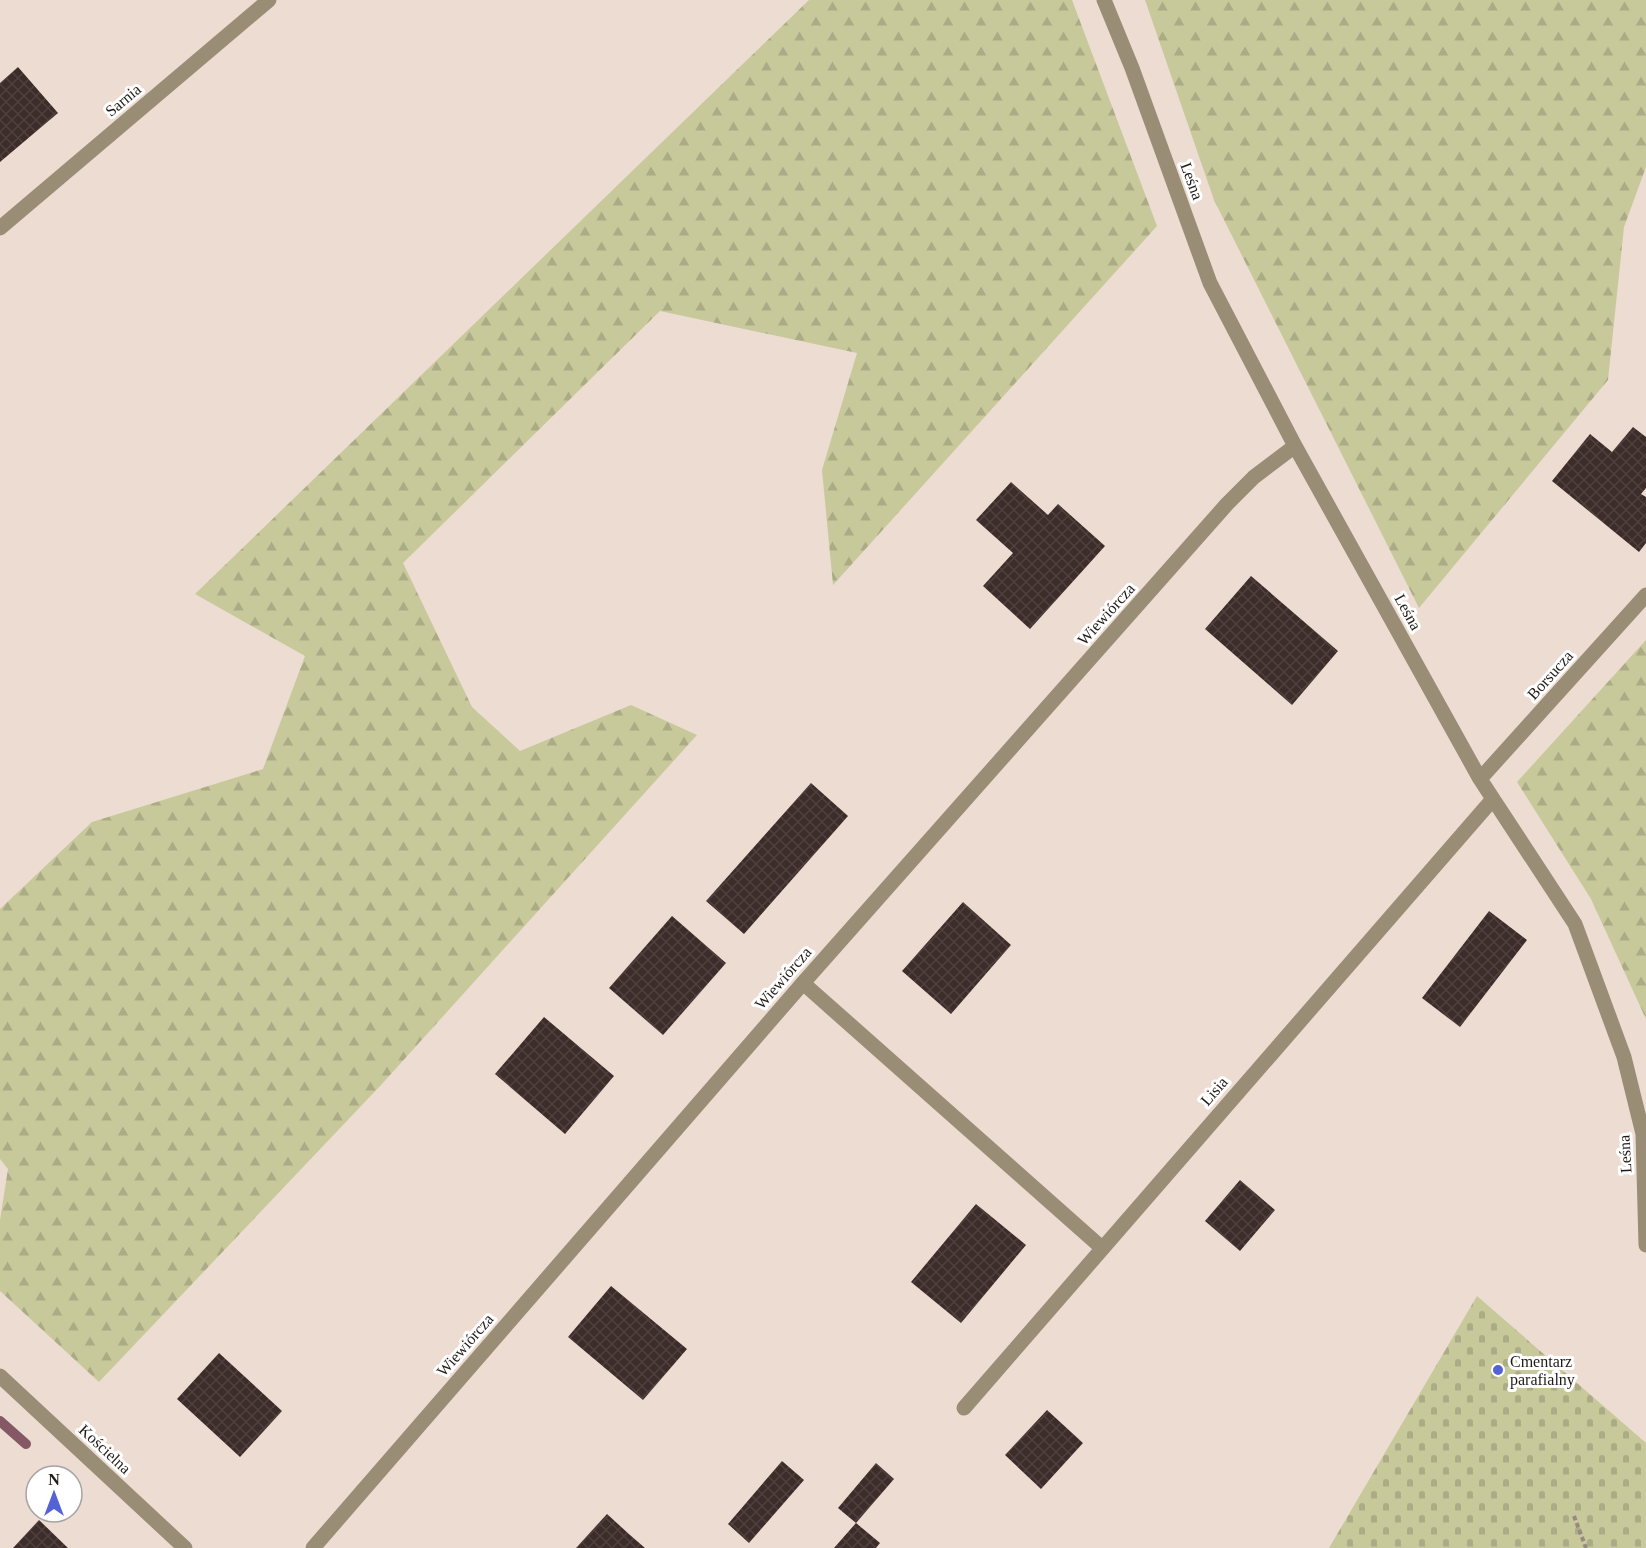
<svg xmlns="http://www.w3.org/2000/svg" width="1646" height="1548" viewBox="0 0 1646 1548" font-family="'Times New Roman',serif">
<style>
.forest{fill:url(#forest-firs)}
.cemetery{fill:url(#cemetery-stones)}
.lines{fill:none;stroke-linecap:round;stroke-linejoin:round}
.stream{stroke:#855865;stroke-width:10}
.building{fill:url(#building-cross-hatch)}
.path{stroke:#958981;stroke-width:4;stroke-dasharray:4.5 3;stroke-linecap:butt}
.service{stroke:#9a8d75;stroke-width:15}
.minor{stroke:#9a8d75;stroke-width:15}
.tertiary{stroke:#9a8d75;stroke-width:15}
.poi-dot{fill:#5462d8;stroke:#fff;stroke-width:2}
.labels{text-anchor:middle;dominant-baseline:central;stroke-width:6;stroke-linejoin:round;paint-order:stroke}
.street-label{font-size:16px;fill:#201a17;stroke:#fff}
.poi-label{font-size:16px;fill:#201a17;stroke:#fff;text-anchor:start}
</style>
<defs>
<pattern id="forest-firs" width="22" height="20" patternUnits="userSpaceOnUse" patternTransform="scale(1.5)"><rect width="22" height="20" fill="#c7c99b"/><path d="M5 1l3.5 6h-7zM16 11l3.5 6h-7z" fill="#abac85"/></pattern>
<pattern id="cemetery-stones" width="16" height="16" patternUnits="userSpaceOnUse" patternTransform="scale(1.5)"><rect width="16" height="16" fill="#c7c99b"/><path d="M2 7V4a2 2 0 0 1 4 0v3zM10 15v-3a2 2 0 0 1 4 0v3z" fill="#abac85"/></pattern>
<pattern id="building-cross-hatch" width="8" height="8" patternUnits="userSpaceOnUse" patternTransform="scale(1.5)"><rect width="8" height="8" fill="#3c2c2a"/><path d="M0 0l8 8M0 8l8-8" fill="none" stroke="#4f413f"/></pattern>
</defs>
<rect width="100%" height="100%" fill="#eddcd1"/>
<path class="forest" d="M 809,0 L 1072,0 L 1157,226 L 833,585 L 822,470 L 857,353 L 660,311 L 403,563 L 472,707 L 520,751 L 631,705 L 697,735 L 381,1085 L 99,1382 L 0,1291 L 0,1220 L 8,1169 L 0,1159 L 0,909 L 92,822 L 263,769 L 305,656 L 195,594 Z
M 1145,0 L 1646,0 L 1646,167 L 1624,227 L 1608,380 L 1419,608 L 1214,200 Z
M 1646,640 L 1646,1019 L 1591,899 L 1517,782 Z"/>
<path class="cemetery" d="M 1477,1296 L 1646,1443 L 1646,1548 L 1329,1548 Z"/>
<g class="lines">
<path class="stream" d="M 0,1421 L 26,1444"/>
</g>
<path class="building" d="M 18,67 L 58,113 L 0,162 L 0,83 Z
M 1633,427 L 1646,437 L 1646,488 L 1641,494 L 1646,497 L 1646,543 L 1639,552 L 1552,481 L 1590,434 L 1612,452 Z
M 1011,482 L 1048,515 L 1058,504 L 1105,546 L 1030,629 L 983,586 L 1013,553 L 976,520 Z
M 1251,576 L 1338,651 L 1292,705 L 1205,629 Z
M 811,783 L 848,816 L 744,934 L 706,901 Z
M 963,902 L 1011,945 L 951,1014 L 902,971 Z
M 1489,911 L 1527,940 L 1460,1027 L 1422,998 Z
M 672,916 L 726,963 L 663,1035 L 609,988 Z
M 544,1017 L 614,1076 L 565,1134 L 495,1074 Z
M 1240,1180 L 1275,1210 L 1240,1251 L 1205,1221 Z
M 976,1204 L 1026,1245 L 961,1323 L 911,1282 Z
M 611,1286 L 687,1349 L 643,1400 L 568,1337 Z
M 219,1353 L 282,1411 L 240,1457 L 177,1399 Z
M 1047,1410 L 1083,1443 L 1041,1489 L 1005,1455 Z
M 782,1461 L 804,1480 L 749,1543 L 728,1524 Z
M 876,1463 L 894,1479 L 856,1523 L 838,1508 Z
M 607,1514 L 630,1535 L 645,1548 L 576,1548 Z
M 39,1520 L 68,1548 L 13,1548 Z
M 856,1523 L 880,1543 L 876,1548 L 834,1548 Z"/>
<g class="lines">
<path class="path" d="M 1574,1516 L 1586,1548"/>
<path class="service" d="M 803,983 L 1102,1248"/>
<path class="minor" d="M 1104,0 L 1132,68 L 1210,283 L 1295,446 L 1480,779 L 1575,924 L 1624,1057 L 1643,1134 L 1646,1245
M 0,228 L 269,0
M 1480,779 L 1646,595
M 964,1408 L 1493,799
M 313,1548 L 803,983 L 1227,504 L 1254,477 L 1295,446"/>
<path class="tertiary" d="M 0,1376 L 185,1548"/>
</g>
<circle class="poi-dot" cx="1498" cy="1370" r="6"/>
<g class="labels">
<g class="street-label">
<text transform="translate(123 100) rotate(-40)">Sarnia</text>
<text transform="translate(1192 181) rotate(70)">Leśna</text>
<text transform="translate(1408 612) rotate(61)">Leśna</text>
<text transform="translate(1106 614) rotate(-48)">Wiewiórcza</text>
<text transform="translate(1550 675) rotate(-48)">Borsucza</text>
<text transform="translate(783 978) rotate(-49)">Wiewiórcza</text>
<text transform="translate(1214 1091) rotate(-49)">Lisia</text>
<text transform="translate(1625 1154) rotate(-93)">Leśna</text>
<text transform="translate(465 1345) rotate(-49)">Wiewiórcza</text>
<text transform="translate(105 1449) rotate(43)">Kościelna</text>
</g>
<g class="poi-label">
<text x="1510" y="1361">Cmentarz<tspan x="1510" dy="18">parafialny</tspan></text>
</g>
</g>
<g transform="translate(54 1494)"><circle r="28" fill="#ffffff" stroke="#a6a3a2" stroke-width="1.5"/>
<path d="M0-4.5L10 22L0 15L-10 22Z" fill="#5462d8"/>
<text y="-9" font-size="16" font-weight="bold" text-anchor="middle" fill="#201a17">N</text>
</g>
</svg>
